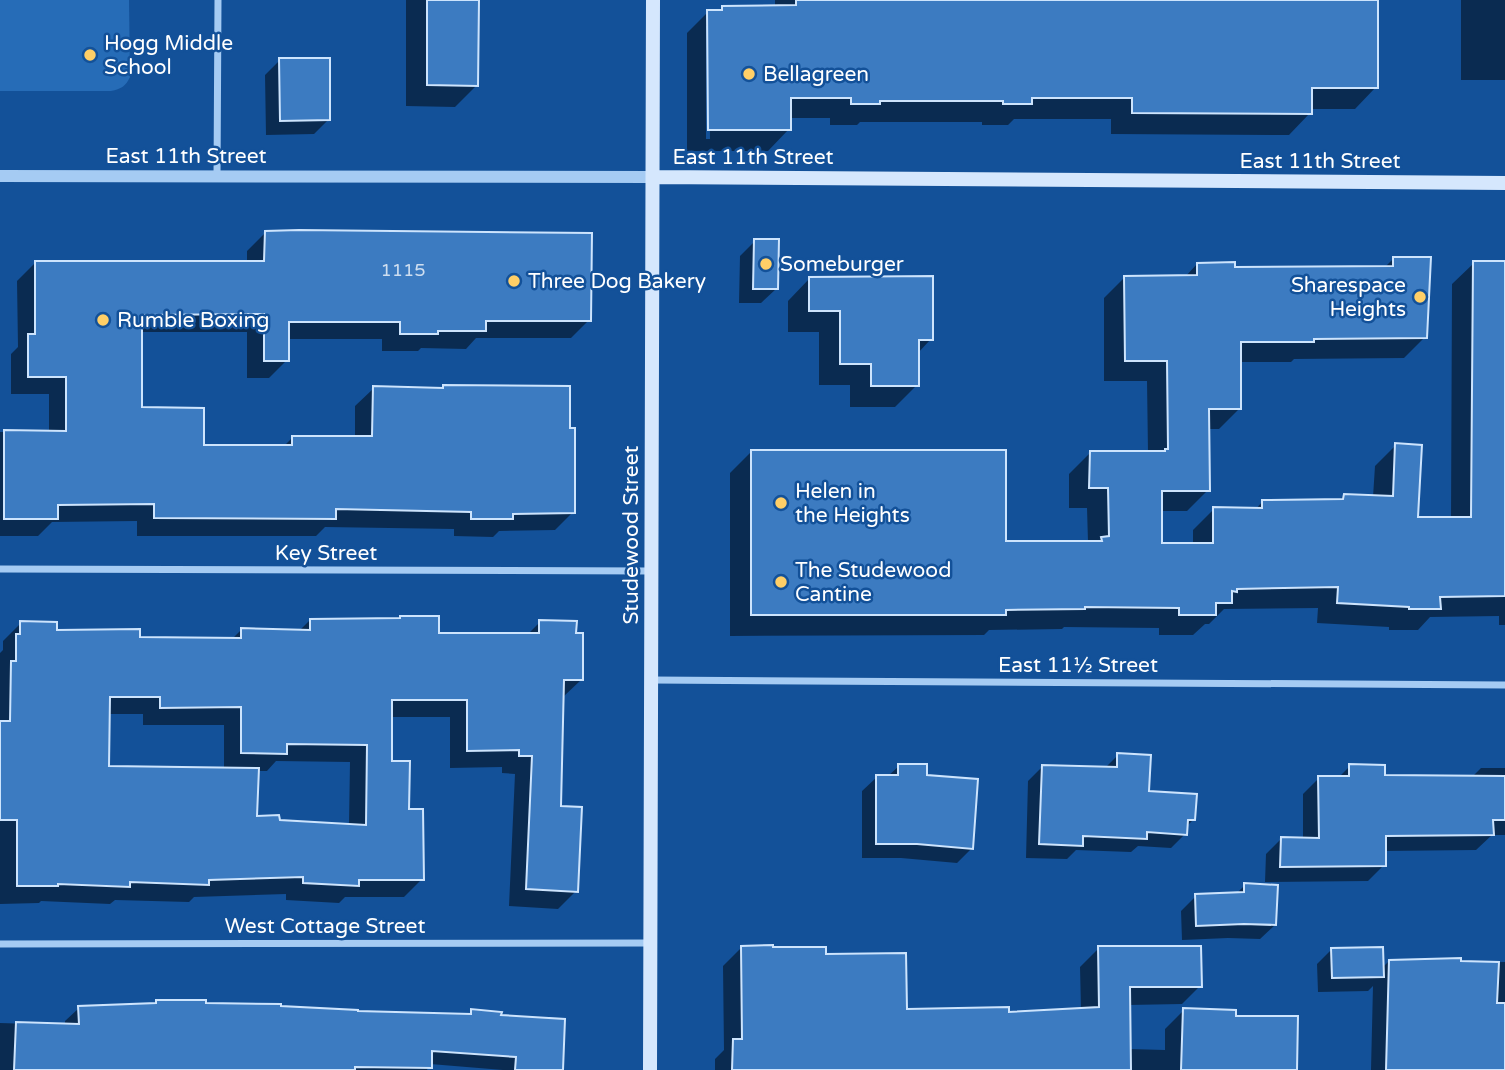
<svg xmlns="http://www.w3.org/2000/svg" width="1505" height="1070" viewBox="0 0 1505 1070" font-family="'Varela Round',sans-serif">
<style>
.green{fill:#266cb7}
.shadow{fill:#0007;fill-rule:evenodd}
.building{fill:#3c7bc1;stroke:#cde4fd;stroke-width:2;fill-rule:evenodd}
.lines{fill:none;stroke-linecap:round;stroke-linejoin:round}
.minor{stroke:#a5cbf3;stroke-width:7}
.tertiary{stroke:#a5cbf3;stroke-width:12}
.secondary{stroke:#d5e7fd;stroke-width:14}
.poi-dot{fill:#ffcf67;stroke:#135199;stroke-width:2.5}
.labels{text-anchor:middle;dominant-baseline:central;stroke-width:5;stroke-linejoin:round;paint-order:stroke}
.number-label{font-size:18px;fill:#cedef0}
.poi-label{font-size:21px;fill:#fff;stroke:#135199;text-anchor:start}
.street-label{font-size:21px;fill:#fff;stroke:#135199}
</style>
<rect width="100%" height="100%" fill="#135199"/>
<path class="green" d="M 0,0 L 129,0 L 130,77 C 126,86 121,89 111,91 L 0,91 Z"/>
<path class="shadow" d="M 406,0 L 477,0 L 477,85 L 455,107 L 406,106 Z
M 775,0 L 1377,0 L 1376,87 L 1355,109 L 1310,109 L 1310,113 L 1289,135 L 1111,134 L 1111,119 L 1014,119 L 1008,125 L 982,125 L 982,122 L 860,122 L 857,125 L 830,125 L 830,118 L 789,118 L 789,129 L 768,151 L 687,151 L 687,33 L 708,12 L 718,12 L 722,7 L 775,7 ZM 706,26 L 709,26 L 710,139 L 706,139 Z
M 1461,0 L 1505,0 L 1505,80 L 1461,80 Z
M 280,60 L 328,120 L 314,134 L 266,135 L 265,75 Z
M 265,233 L 589,320 L 571,338 L 476,338 L 466,349 L 421,348 L 418,351 L 382,351 L 382,339 L 288,339 L 287,360 L 269,378 L 247,378 L 247,332 L 140,332 L 140,409 L 202,446 L 283,447 L 292,438 L 355,438 L 355,406 L 374,388 L 441,389 L 443,387 L 568,429 L 573,512 L 555,530 L 499,531 L 493,537 L 454,536 L 454,529 L 325,527 L 316,536 L 137,536 L 137,521 L 52,522 L 38,536 L 0,536 L 0,432 L 49,432 L 49,394 L 11,394 L 11,354 L 18,347 L 17,281 L 35,263 L 247,263 L 247,251 Z
M 755,241 L 776,289 L 761,303 L 739,303 L 740,256 Z
M 1394,258 L 1425,337 L 1404,358 L 1294,359 L 1291,362 L 1239,362 L 1240,408 L 1219,429 L 1208,429 L 1208,490 L 1187,511 L 1160,511 L 1161,544 L 1193,545 L 1193,530 L 1214,509 L 1255,510 L 1262,502 L 1339,501 L 1344,495 L 1373,497 L 1375,466 L 1396,445 L 1417,518 L 1451,518 L 1452,284 L 1474,263 L 1505,261 L 1505,625 L 1499,625 L 1499,616 L 1430,617 L 1418,630 L 1389,630 L 1389,627 L 1317,623 L 1318,608 L 1224,609 L 1209,624 L 1205,624 L 1193,635 L 1159,635 L 1159,628 L 1064,627 L 1062,629 L 989,630 L 984,635 L 730,636 L 730,473 L 751,452 L 1004,543 L 1088,542 L 1087,508 L 1069,508 L 1069,474 L 1090,453 L 1148,453 L 1147,381 L 1104,381 L 1104,298 L 1125,277 L 1185,277 L 1197,264 L 1233,269 L 1384,268 Z
M 809,279 L 931,339 L 917,354 L 917,385 L 895,407 L 850,407 L 850,385 L 819,385 L 819,332 L 788,332 L 788,301 Z
M 310,620 L 437,634 L 527,635 L 540,622 L 575,635 L 581,680 L 563,697 L 560,808 L 576,891 L 558,909 L 509,906 L 515,774 L 502,773 L 502,767 L 450,768 L 450,717 L 391,717 L 391,762 L 408,810 L 422,879 L 404,897 L 345,897 L 339,903 L 286,900 L 286,894 L 194,897 L 189,902 L 115,900 L 110,904 L 41,901 L 39,903 L 0,904 L 0,653 L 3,650 L 3,641 L 21,623 L 55,631 L 138,639 L 232,639 L 241,630 L 299,631 ZM 108,714 L 143,714 L 143,725 L 224,725 L 224,770 L 107,768 ZM 276,761 L 350,762 L 349,825 L 278,821 L 255,818 L 257,771 L 267,771 Z
M 1118,755 L 1147,793 L 1194,819 L 1186,827 L 1185,834 L 1171,848 L 1138,846 L 1131,852 L 1076,850 L 1067,859 L 1026,858 L 1028,781 L 1042,767 L 1104,769 Z
M 899,766 L 926,777 L 972,848 L 957,863 L 901,858 L 862,858 L 862,791 L 877,777 L 888,776 Z
M 1350,766 L 1384,777 L 1472,777 L 1481,768 L 1505,768 L 1505,835 L 1492,835 L 1476,850 L 1384,851 L 1384,865 L 1368,881 L 1265,882 L 1266,854 L 1282,838 L 1303,839 L 1303,794 L 1319,778 L 1338,778 Z
M 1245,885 L 1275,925 L 1260,939 L 1228,938 L 1182,940 L 1181,911 L 1196,896 L 1235,895 Z
M 742,947 L 824,956 L 905,1011 L 1007,1014 L 1081,1010 L 1080,967 L 1099,948 L 1200,986 L 1182,1004 L 1128,1005 L 1129,1049 L 1165,1050 L 1165,1029 L 1184,1010 L 1234,1018 L 1295,1070 L 715,1070 L 715,1059 L 724,1050 L 723,966 Z
M 1332,949 L 1382,968 L 1389,961 L 1459,963 L 1505,962 L 1505,1070 L 1371,1070 L 1373,986 L 1368,991 L 1318,992 L 1317,964 Z
M 157,1002 L 467,1016 L 472,1011 L 499,1017 L 561,1070 L 503,1070 L 430,1064 L 427,1070 L 0,1070 L 0,1023 L 65,1025 L 65,1021 L 79,1008 L 153,1005 Z"/>
<path class="building" d="M 427,0 L 479,0 L 478,86 L 427,85 Z
M 796,0 L 1378,0 L 1378,88 L 1312,88 L 1312,114 L 1132,113 L 1132,98 L 1032,98 L 1032,104 L 1003,104 L 1003,101 L 880,101 L 880,104 L 851,104 L 851,98 L 791,98 L 791,130 L 708,130 L 707,10 L 722,10 L 722,6 L 796,5 Z
M 279,58 L 330,58 L 330,120 L 280,121 Z
M 299,230 L 592,233 L 591,321 L 486,321 L 486,331 L 438,331 L 438,334 L 400,334 L 400,322 L 289,322 L 289,361 L 264,361 L 264,314 L 142,315 L 142,407 L 204,408 L 204,445 L 292,445 L 292,436 L 372,436 L 373,386 L 443,388 L 443,385 L 570,386 L 570,428 L 575,428 L 575,513 L 513,514 L 513,519 L 471,519 L 471,512 L 336,509 L 336,519 L 154,518 L 154,504 L 58,505 L 58,519 L 4,519 L 4,430 L 66,431 L 66,377 L 28,377 L 28,334 L 35,334 L 35,261 L 264,261 L 265,231 Z
M 754,239 L 779,239 L 778,289 L 753,289 Z
M 1393,257 L 1431,257 L 1427,338 L 1314,339 L 1314,342 L 1241,342 L 1241,409 L 1209,409 L 1210,491 L 1162,491 L 1162,543 L 1213,543 L 1213,507 L 1262,508 L 1262,500 L 1343,499 L 1344,494 L 1393,496 L 1395,443 L 1422,445 L 1418,517 L 1471,517 L 1473,261 L 1505,261 L 1505,596 L 1440,597 L 1441,609 L 1409,609 L 1409,607 L 1337,603 L 1338,587 L 1237,589 L 1237,592 L 1232,591 L 1232,603 L 1216,603 L 1216,615 L 1179,615 L 1179,608 L 1085,607 L 1085,609 L 1006,610 L 1006,615 L 751,615 L 751,450 L 1006,450 L 1006,541 L 1102,541 L 1101,537 L 1109,536 L 1108,488 L 1089,488 L 1090,451 L 1165,451 L 1165,449 L 1168,449 L 1167,361 L 1125,361 L 1124,276 L 1197,275 L 1197,263 L 1235,262 L 1235,267 L 1393,266 Z
M 933,276 L 933,340 L 919,340 L 919,386 L 871,386 L 871,364 L 840,364 L 840,311 L 809,311 L 809,277 Z
M 400,616 L 439,616 L 439,633 L 539,633 L 539,620 L 577,621 L 576,633 L 583,633 L 583,680 L 564,680 L 561,806 L 582,807 L 578,892 L 526,889 L 532,756 L 519,756 L 519,750 L 467,751 L 467,700 L 392,700 L 392,761 L 410,761 L 409,809 L 423,809 L 424,880 L 359,880 L 359,886 L 303,883 L 303,877 L 209,880 L 209,885 L 130,882 L 130,887 L 58,884 L 58,886 L 17,886 L 17,820 L 0,820 L 0,721 L 10,721 L 11,661 L 16,661 L 16,634 L 20,634 L 20,621 L 57,622 L 57,630 L 140,629 L 140,637 L 241,638 L 241,628 L 310,630 L 310,619 L 400,618 ZM 110,697 L 160,697 L 160,708 L 241,707 L 241,753 L 287,754 L 287,744 L 367,745 L 366,825 L 280,820 L 279,815 L 257,816 L 259,768 L 109,766 Z
M 1117,753 L 1151,755 L 1149,791 L 1197,794 L 1195,820 L 1188,820 L 1187,835 L 1147,832 L 1147,839 L 1083,836 L 1083,846 L 1039,844 L 1042,765 L 1117,767 Z
M 898,764 L 927,764 L 927,775 L 978,779 L 973,849 L 917,844 L 876,844 L 876,775 L 898,775 Z
M 1349,764 L 1385,765 L 1385,775 L 1505,776 L 1505,820 L 1493,820 L 1494,835 L 1386,836 L 1386,866 L 1280,867 L 1281,837 L 1319,838 L 1318,776 L 1349,776 Z
M 1244,883 L 1278,885 L 1276,925 L 1244,924 L 1196,926 L 1195,894 L 1244,892 Z
M 773,945 L 773,947 L 826,947 L 826,954 L 906,953 L 907,1009 L 1009,1007 L 1009,1012 L 1099,1007 L 1098,946 L 1201,946 L 1202,987 L 1130,987 L 1131,1070 L 732,1070 L 733,1039 L 742,1039 L 741,946 Z
M 1383,947 L 1384,977 L 1332,978 L 1331,948 Z
M 1461,958 L 1461,961 L 1499,962 L 1497,1003 L 1505,1003 L 1505,1070 L 1386,1070 L 1389,960 Z
M 156,1000 L 206,1000 L 206,1003 L 281,1004 L 281,1006 L 358,1010 L 358,1011 L 471,1014 L 471,1009 L 502,1012 L 501,1015 L 565,1019 L 563,1070 L 515,1070 L 516,1057 L 432,1051 L 432,1068 L 355,1067 L 355,1070 L 14,1070 L 16,1022 L 79,1024 L 78,1006 L 156,1003 Z
M 1183,1008 L 1236,1010 L 1236,1016 L 1298,1016 L 1297,1070 L 1181,1070 Z"/>
<g class="lines">
<path class="minor" d="M 217,177 L 218,0
M 0,569 L 652,571
M 652,680 L 1505,685
M 0,944 L 650,943"/>
<path class="tertiary" d="M 0,176 L 653,177"/>
<path class="secondary" d="M 653,177 L 1505,183
M 650,1070 L 653,0"/>
</g>
<g class="poi-dot">
<circle cx="90" cy="55" r="7"/>
<circle cx="749" cy="74" r="7"/>
<circle cx="766" cy="264" r="7"/>
<circle cx="514" cy="281" r="7"/>
<circle cx="1420" cy="297" r="7"/>
<circle cx="103" cy="320" r="7"/>
<circle cx="781" cy="503" r="7"/>
<circle cx="781" cy="582" r="7"/>
</g>
<g class="labels">
<g class="number-label">
<text x="403" y="270">1115</text>
</g>
<g class="poi-label">
<text x="104" y="43">Hogg Middle<tspan x="104" dy="24">School</tspan></text>
<text x="763" y="74">Bellagreen</text>
<text x="780" y="264">Someburger</text>
<text x="528" y="281">Three Dog Bakery</text>
<text x="1406" y="285" text-anchor="end">Sharespace<tspan x="1406" dy="24">Heights</tspan></text>
<text x="117" y="320">Rumble Boxing</text>
<text x="795" y="491">Helen in<tspan x="795" dy="24">the Heights</tspan></text>
<text x="795" y="570">The Studewood<tspan x="795" dy="24">Cantine</tspan></text>
</g>
<g class="street-label">
<text x="186" y="156">East 11th Street</text>
<text x="753" y="157">East 11th Street</text>
<text x="1320" y="161">East 11th Street</text>
<text transform="translate(631 535) rotate(-90)">Studewood Street</text>
<text x="326" y="553">Key Street</text>
<text x="1078" y="665">East 11½ Street</text>
<text x="325" y="926">West Cottage Street</text>
</g>
</g>
</svg>
